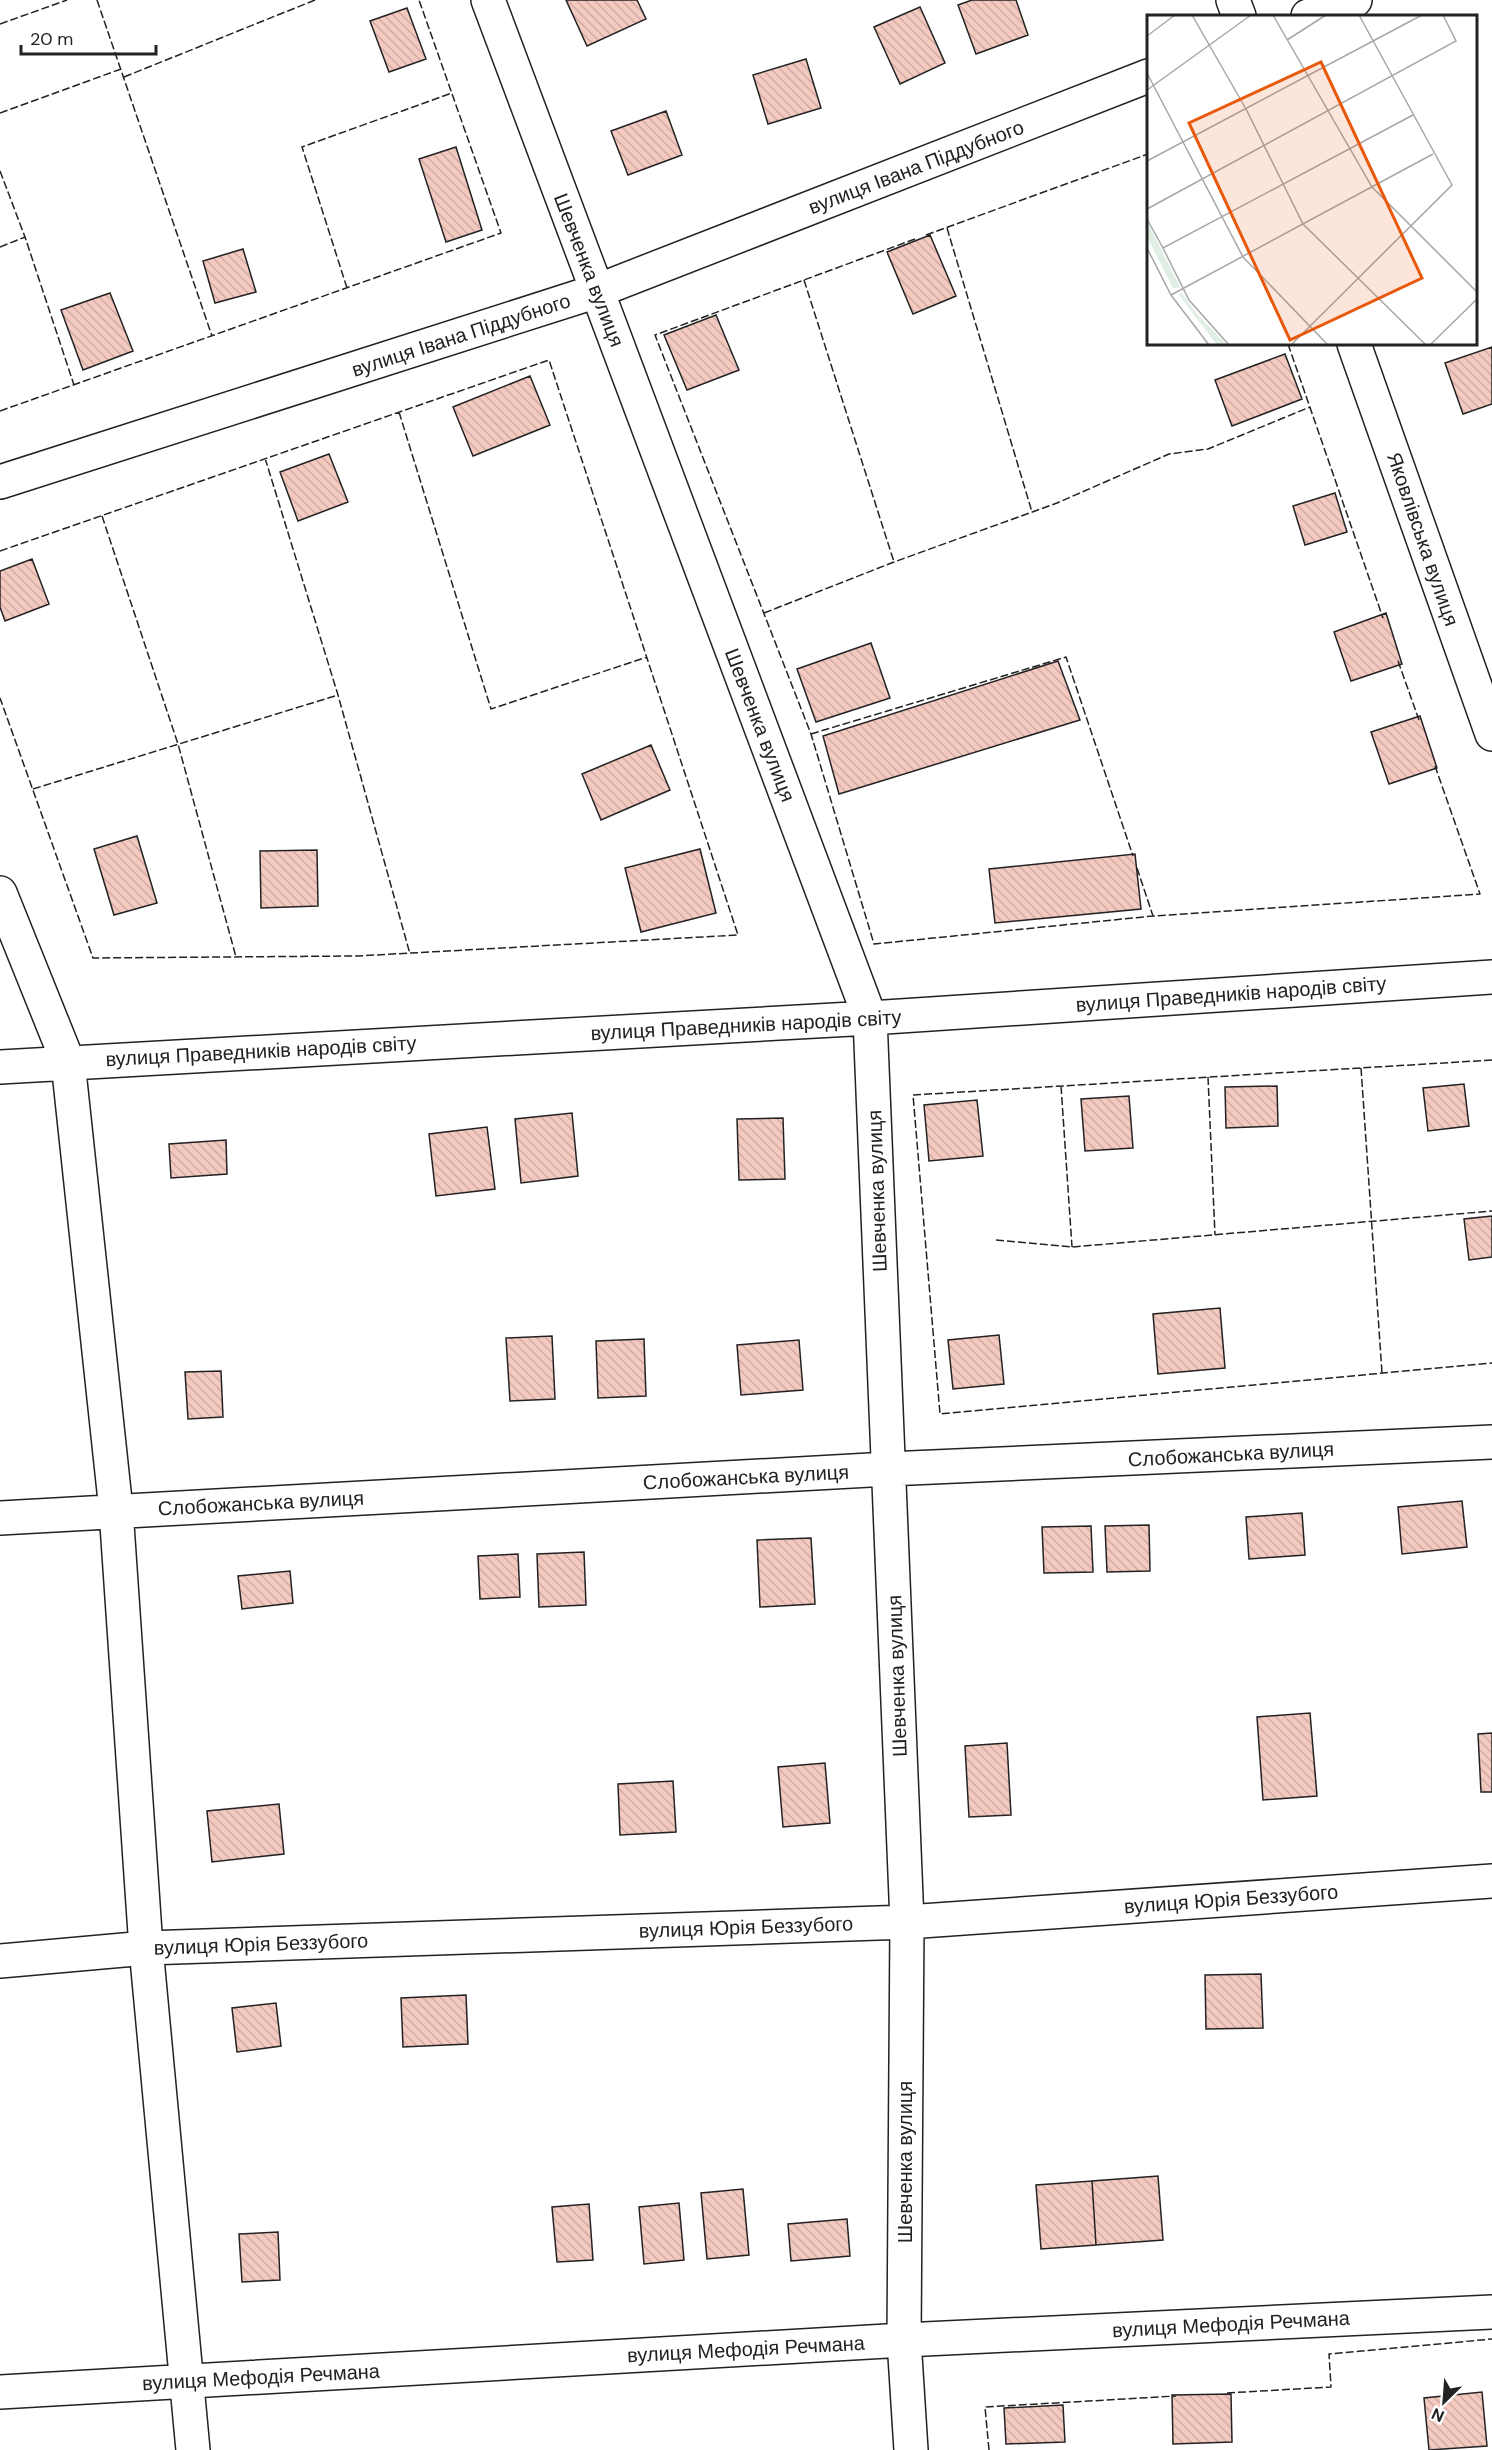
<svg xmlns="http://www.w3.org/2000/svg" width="1492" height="2450" viewBox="0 0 1492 2450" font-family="'DM Sans',sans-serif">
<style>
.building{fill:url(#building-back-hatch);stroke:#222;stroke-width:1.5}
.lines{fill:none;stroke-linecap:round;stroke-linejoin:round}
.minor-casing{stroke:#222;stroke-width:36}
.minor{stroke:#fff;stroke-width:33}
.fence{stroke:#222;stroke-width:1.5;stroke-dasharray:8 3;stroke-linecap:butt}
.labels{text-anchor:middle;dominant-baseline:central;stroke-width:4.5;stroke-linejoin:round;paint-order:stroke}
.street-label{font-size:20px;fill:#222;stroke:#fff}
.inset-road{fill:none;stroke:#a7a7a7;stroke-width:1.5}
.view{fill:#e8590c;fill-opacity:0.15;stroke:#e8590c;stroke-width:3}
.inset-edge{fill:none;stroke:#222;stroke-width:3}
</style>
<defs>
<pattern id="building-back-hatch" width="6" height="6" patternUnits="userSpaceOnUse" patternTransform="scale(1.5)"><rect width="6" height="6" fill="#f3c9c0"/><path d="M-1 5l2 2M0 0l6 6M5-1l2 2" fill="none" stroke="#d0aca5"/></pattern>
</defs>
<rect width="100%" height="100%" fill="#fff"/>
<path class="building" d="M 566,0 L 637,0 L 646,19 L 587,46 Z
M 972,0 L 1016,0 L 1028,35 L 976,54 L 958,5 Z
M 920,7 L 945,63 L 900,84 L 874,27 Z
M 407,8 L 426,59 L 389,72 L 370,21 Z
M 806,59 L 821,108 L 768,124 L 753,75 Z
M 666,111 L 682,155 L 628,175 L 611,131 Z
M 456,147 L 482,230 L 446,242 L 419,159 Z
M 930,235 L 956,296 L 913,314 L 887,252 Z
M 243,249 L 256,292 L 215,303 L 203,261 Z
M 110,293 L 133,351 L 83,370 L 61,310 Z
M 716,315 L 739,370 L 687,390 L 664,335 Z
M 1492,347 L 1492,404 L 1463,414 L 1445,363 Z
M 1285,354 L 1302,399 L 1232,426 L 1215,380 Z
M 530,376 L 550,425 L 473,456 L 453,407 Z
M 329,454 L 348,502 L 298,521 L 280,472 Z
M 1335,493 L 1347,532 L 1305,545 L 1293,506 Z
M 32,559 L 49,604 L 5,621 L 0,607 L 0,571 Z
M 1386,613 L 1402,664 L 1351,681 L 1334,632 Z
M 871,643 L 890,698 L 816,722 L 797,669 Z
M 1058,661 L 1080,720 L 839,794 L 823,736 Z
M 1420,716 L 1437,768 L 1389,784 L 1371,732 Z
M 651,745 L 670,790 L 601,820 L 582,774 Z
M 137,836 L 157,903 L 114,915 L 94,849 Z
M 700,849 L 716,913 L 641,932 L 625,868 Z
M 317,850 L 318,906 L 261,908 L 260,851 Z
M 1135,854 L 1141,909 L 995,923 L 989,869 Z
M 1464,1084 L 1469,1126 L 1428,1131 L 1423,1088 Z
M 1277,1086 L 1278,1126 L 1226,1128 L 1225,1087 Z
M 1129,1096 L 1133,1148 L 1085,1151 L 1081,1099 Z
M 977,1100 L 983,1156 L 929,1161 L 924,1105 Z
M 572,1113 L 578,1176 L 521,1183 L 515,1119 Z
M 783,1118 L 785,1179 L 739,1180 L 737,1119 Z
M 487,1127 L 495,1189 L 436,1196 L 429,1134 Z
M 226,1140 L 227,1174 L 171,1178 L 169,1144 Z
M 1492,1216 L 1492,1257 L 1469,1260 L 1464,1219 Z
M 1220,1308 L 1225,1368 L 1158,1374 L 1153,1314 Z
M 999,1335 L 1004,1384 L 953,1389 L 948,1340 Z
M 552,1336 L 555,1399 L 510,1401 L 506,1338 Z
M 644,1339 L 646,1396 L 598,1398 L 596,1341 Z
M 799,1340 L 803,1390 L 741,1395 L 737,1345 Z
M 221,1371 L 223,1417 L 188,1419 L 185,1372 Z
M 1462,1501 L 1467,1547 L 1402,1554 L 1398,1507 Z
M 1302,1513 L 1305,1555 L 1249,1559 L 1246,1517 Z
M 1149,1525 L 1150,1571 L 1107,1572 L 1105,1526 Z
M 1091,1526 L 1093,1572 L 1044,1573 L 1042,1527 Z
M 811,1538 L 815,1604 L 760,1607 L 757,1540 Z
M 584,1552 L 586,1605 L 539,1607 L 537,1554 Z
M 518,1554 L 520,1597 L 480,1599 L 478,1556 Z
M 290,1571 L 293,1603 L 242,1609 L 238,1576 Z
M 1310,1713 L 1317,1796 L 1263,1800 L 1257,1717 Z
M 1492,1733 L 1492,1792 L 1481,1792 L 1478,1734 Z
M 1007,1743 L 1011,1815 L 969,1817 L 965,1746 Z
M 825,1763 L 830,1823 L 783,1827 L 778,1767 Z
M 673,1781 L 676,1832 L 620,1835 L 618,1784 Z
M 279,1804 L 284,1854 L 212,1862 L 207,1811 Z
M 1261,1974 L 1263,2028 L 1206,2029 L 1205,1975 Z
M 466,1995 L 468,2044 L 403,2047 L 401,1998 Z
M 276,2003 L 281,2046 L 237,2052 L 232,2008 Z
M 1158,2176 L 1163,2240 L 1096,2245 L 1092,2181 Z
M 1092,2181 L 1096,2245 L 1041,2249 L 1036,2185 Z
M 743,2189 L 749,2255 L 707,2259 L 701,2193 Z
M 679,2203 L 684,2260 L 644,2264 L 639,2207 Z
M 589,2204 L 593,2260 L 557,2262 L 552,2207 Z
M 847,2219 L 850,2256 L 791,2261 L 788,2224 Z
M 278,2232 L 280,2280 L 242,2282 L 239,2234 Z
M 1482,2392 L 1487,2446 L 1429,2450 L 1424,2398 Z
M 1231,2394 L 1232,2442 L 1173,2444 L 1172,2395 Z
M 1063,2405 L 1065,2442 L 1006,2444 L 1004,2408 Z"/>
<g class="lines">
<g class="minor-casing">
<path id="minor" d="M 488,0 L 870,1018 L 907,1922 L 904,2340 L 911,2450
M 1233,0 L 1239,16
M 1308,16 L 1355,0
M 1354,344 L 1492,734
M 0,482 L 597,291 L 1148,76
M 0,893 L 68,1062 L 116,1510 L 146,1948 L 193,2450
M 0,1067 L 870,1018 L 1492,977
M 0,1518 L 888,1469 L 1492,1442
M 0,1961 L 146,1948 L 907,1922 L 1492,1881
M 0,2392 L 904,2340 L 1492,2312"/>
</g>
<use href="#minor" class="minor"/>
<path class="fence" d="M 97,0 L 212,336
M 0,24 L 67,0
M 124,77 L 315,0
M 0,113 L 121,69
M 0,171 L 25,237 L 74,385
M 947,228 L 1032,512
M 926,235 L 1148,154
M 915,239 L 655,335 L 811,734 L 874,944 L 1153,916 L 1480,894 L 1435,766
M 0,247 L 25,237
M 804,280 L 894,562
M 347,288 L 302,147 L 452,93
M 1288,344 L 1383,618
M 0,411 L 501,233 L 419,0
M 399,412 L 491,709 L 647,657
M 265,458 L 338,695 L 410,954
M 102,516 L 178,744 L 236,957
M 0,551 L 549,360 L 738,935 L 357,956 L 93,958 L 0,698
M 764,613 L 894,562 L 1057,503 L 1169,454 L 1208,449 L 1310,407
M 1398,661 L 1419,720
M 811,734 L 1066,657 L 1133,856
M 33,789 L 338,695
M 1137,868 L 1153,916
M 1492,1060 L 913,1095 L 940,1414 L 1492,1363
M 1361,1068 L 1382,1373
M 1208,1077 L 1215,1235
M 1061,1086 L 1072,1247
M 996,1240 L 1072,1247 L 1492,1211
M 1227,2393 L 1331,2387 L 1329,2354 L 1492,2339
M 989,2450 L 985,2407 L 1176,2396"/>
</g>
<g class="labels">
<g class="street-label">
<text transform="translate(916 167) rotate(-21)">вулиця Івана Піддубного</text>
<text transform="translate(589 270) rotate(69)">Шевченка вулиця</text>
<text transform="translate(461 335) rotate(-18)">вулиця Івана Піддубного</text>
<text transform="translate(1423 539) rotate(71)">Яковлівська вулиця</text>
<text transform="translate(760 725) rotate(69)">Шевченка вулиця</text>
<text transform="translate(1231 994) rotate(-4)">вулиця Праведників народів світу</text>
<text transform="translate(746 1025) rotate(-3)">вулиця Праведників народів світу</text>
<text transform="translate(261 1051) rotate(-3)">вулиця Праведників народів світу</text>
<text transform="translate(877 1191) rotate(-92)">Шевченка вулиця</text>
<text transform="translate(1231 1454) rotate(-3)">Слобожанська вулиця</text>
<text transform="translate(746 1477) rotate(-3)">Слобожанська вулиця</text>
<text transform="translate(261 1503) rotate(-3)">Слобожанська вулиця</text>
<text transform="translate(897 1676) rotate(-92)">Шевченка вулиця</text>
<text transform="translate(1231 1899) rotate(-4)">вулиця Юрія Беззубого</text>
<text transform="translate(746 1927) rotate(-2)">вулиця Юрія Беззубого</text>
<text transform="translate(261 1944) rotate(-2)">вулиця Юрія Беззубого</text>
<text transform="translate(905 2162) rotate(-90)">Шевченка вулиця</text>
<text transform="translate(1231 2324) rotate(-3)">вулиця Мефодія Речмана</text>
<text transform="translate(746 2349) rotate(-3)">вулиця Мефодія Речмана</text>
<text transform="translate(261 2377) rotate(-3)">вулиця Мефодія Речмана</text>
</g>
</g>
<g transform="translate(1147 15)">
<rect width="330" height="330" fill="#fff"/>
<path d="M 0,206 L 33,272 L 32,273 L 26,273 L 0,222 ZM 34,277 L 50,299 L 80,330 L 70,330 L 32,280 Z" fill="#e0efe3"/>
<path class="inset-road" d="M 45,0 L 99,94 L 156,209 L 279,330M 126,0 L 225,172 L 330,277M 0,21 L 28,0M 140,25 L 179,0M 0,58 L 96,242 L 181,330M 0,75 L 104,0M 0,146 L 275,0M 0,194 L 309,26 L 296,0M 0,204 L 16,233 L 266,100M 0,233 L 24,280 L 62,330M 16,233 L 42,285 L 82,330M 24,280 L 286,139M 144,330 L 305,170 L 212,0M 283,330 L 330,284"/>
<path class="view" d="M 174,47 L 275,263 L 143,325 L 42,108 Z"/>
<rect width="330" height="330" class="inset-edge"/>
</g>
<g transform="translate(1444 2402) rotate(205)" stroke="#ffffff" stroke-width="4.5" paint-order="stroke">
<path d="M0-4.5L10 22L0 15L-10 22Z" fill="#222222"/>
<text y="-9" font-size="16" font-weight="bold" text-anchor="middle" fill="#222222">N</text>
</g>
<path d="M21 45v9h135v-9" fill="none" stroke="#222222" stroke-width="3"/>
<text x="30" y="45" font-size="18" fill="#222222" stroke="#ffffff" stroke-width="4.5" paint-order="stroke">20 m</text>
</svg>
